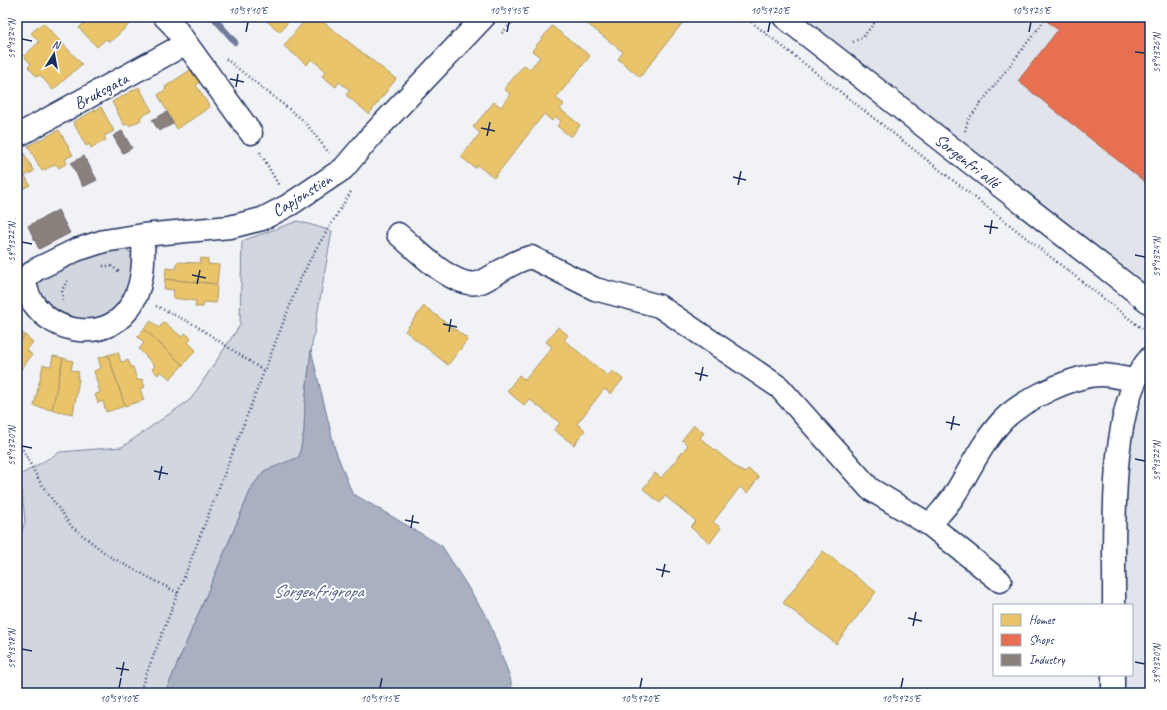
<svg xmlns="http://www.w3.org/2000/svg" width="1167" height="710" viewBox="0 0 1167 710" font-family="Caveat,sans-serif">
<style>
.built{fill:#e1e4ea}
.green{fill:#d2d6df;stroke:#76829e}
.water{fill:#a8b0c2;stroke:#707c9a}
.homes{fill:#e9c46a;stroke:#ab9766}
.shops{fill:#e76f51;stroke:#aa5c55}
.industry{fill:#8a817c;stroke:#696873}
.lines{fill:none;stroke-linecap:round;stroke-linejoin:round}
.stream{stroke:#707c9a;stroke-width:6}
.minor-casing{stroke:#1b2f5e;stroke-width:25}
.path{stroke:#1b2f5e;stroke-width:2.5;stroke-dasharray:1 3;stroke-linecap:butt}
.minor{stroke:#fff;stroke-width:22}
.ticks{fill:none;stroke:#1b2f5e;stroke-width:1.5}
.labels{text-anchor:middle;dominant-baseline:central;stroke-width:4;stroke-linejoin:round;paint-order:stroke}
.street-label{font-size:17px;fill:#1b2f5e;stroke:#fff}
.water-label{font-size:18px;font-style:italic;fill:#4c5c81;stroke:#fff}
.neatline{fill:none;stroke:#1b2f5e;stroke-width:1.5}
.ticks-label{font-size:10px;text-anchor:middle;fill:#1b2f5e}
</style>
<rect width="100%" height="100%" fill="#f1f2f5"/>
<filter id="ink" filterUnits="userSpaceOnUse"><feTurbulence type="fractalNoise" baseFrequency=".025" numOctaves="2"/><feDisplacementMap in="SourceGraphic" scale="8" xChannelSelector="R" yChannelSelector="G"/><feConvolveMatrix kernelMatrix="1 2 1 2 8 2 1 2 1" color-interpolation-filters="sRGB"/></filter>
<g filter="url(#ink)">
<path class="built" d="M 785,17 L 1150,17 L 1150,303 Z
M 1150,389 L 1150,693 L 1121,693 L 1122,675 L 1132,675 L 1132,605 L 1123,605 L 1128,464 L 1138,410 Z"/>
<path class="green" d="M 298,221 L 332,231 L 311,350 L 305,403 L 304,431 L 299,458 L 264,471 L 252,487 L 165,693 L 17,693 L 17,547 L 25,521 L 20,475 L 60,452 L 122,447 L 191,399 L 240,325 L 242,241 Z
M 116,250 L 125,250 L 131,252 C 140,279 126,295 112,316 L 76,324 L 43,306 L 36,285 C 57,265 90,257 116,250 Z"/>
<path class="water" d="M 311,350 L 335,449 L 352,493 L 442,546 L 488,619 L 510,677 L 513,693 L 165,693 L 252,487 L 264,471 L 299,457 L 304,431 L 305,403 Z"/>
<path class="homes" d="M 87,17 L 131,17 L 134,20 L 110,42 L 106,39 L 97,47 L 79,28 L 88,19 Z
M 262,17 L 292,17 L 280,32 Z
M 307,17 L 325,17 L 322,21 L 396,79 L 369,114 L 346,95 L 350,90 L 339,82 L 336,87 L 322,76 L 326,71 L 311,59 L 307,65 L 284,46 Z
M 579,17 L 687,17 L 640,77 L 618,59 L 623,52 Z
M 43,23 L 82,64 L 53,90 L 40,75 L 37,77 L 28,67 L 31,64 L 24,56 L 39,42 L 31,33 Z
M 552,26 L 590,56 L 556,98 L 564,104 L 560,109 L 580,125 L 571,137 L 557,126 L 561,121 L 556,117 L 552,121 L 544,114 L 494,178 L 477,165 L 475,168 L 461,157 L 480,133 L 473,127 L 494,102 L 501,107 L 510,94 L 504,89 L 524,65 L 530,69 L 540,57 L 532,51 Z
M 193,68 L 202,81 L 196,85 L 210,107 L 177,129 L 158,95 L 166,89 L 165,87 Z
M 139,87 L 152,111 L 140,117 L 141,120 L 129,126 L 128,124 L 124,125 L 112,102 Z
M 101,107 L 114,131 L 104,136 L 106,140 L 91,148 L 89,144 L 86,146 L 73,122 Z
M 59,130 L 73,155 L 65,159 L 67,163 L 59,168 L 56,164 L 42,171 L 28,146 Z
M 22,150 L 34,171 L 25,176 L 30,185 L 17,192 L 17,152 Z
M 201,258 L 208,259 L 208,264 L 219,265 L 217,284 L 165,279 L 166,268 L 176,269 L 177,262 L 200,263 Z
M 165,279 L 217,284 L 216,303 L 204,302 L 203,307 L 195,307 L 196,301 L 173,298 L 174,290 L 164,289 Z
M 424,306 L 468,339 L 448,365 L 405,331 Z
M 151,321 L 159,328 L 164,322 L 182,337 L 185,333 L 191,338 L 188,342 L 196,350 L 183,365 L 144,329 Z
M 558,327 L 568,335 L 564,340 L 608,376 L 612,371 L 623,379 L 611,394 L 604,389 L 577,424 L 585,430 L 574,445 L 554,430 L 560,423 L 529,399 L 524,405 L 507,391 L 519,375 L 525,380 L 552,347 L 546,342 Z
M 18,328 L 25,335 L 17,345 L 17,329 Z
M 144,329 L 183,365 L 170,379 L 161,371 L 158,375 L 152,369 L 155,366 L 139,349 L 144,343 L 137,336 Z
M 25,335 L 33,342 L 27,350 L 32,355 L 17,375 L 17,345 Z
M 118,352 L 121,362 L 128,360 L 131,367 L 133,367 L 137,380 L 142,379 L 145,387 L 140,389 L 144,400 L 125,406 L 108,355 Z
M 108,355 L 125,406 L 106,412 L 103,401 L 98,403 L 95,394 L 100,393 L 94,371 L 101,368 L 98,358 Z
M 53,356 L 63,358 L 52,410 L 34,406 L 43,365 L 51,366 Z
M 63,358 L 73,361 L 71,370 L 79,372 L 77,379 L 79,379 L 73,414 L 52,410 Z
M 694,425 L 704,433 L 700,438 L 744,473 L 748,469 L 759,477 L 747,493 L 740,487 L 713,522 L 721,528 L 710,543 L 690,527 L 696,521 L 665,496 L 660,503 L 643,489 L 655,473 L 661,478 L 688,445 L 682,440 Z
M 823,551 L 876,592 L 836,644 L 783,603 Z"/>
<path class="shops" d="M 1051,17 L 1150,17 L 1150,186 L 1018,81 L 1058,30 L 1047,21 Z"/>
<path class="industry" d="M 167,112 L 173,124 L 159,131 L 152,120 Z
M 122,131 L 132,148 L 123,153 L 113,136 Z
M 84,156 L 97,180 L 83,187 L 71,163 Z
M 58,210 L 70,233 L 39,249 L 28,226 Z"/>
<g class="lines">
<path class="stream" d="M 213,17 L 235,42"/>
<g class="minor-casing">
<path id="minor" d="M 165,17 L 173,25 L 251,133
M 784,17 L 1150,303
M 17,136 L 185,44
M 398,234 C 416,249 456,292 481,282 C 498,274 512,261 531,257 L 595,289 L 659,306 L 779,387 L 870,489 L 930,525 L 1000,581
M 24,279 C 26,288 28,297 34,304 C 55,334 103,341 127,311 C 144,290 144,260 143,235
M 17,284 L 37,269 L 76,250 L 104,241 L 143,235 L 230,227 L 262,219 L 289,205 L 343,169 L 372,135 L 484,17
M 930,525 C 937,516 946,507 953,497 C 969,472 982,442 1003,420 C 1023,400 1073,375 1102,375 C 1112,375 1124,379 1135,380
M 1114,605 C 1115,543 1107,404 1150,358
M 1113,693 L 1113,675"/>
</g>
<path class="path" d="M 745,17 L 1150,335
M 502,33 L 517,17
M 853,42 L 863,37 L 879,17
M 226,59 L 304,121 L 329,153
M 965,131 L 968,120 L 1047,17
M 260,152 L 279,186
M 103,266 L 111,266 L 120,272
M 63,300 L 62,290 L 68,280
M 156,306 L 195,325 L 264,371
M 17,439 L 41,484 L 72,527 L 109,556 L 178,593
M 17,636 L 18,636
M 139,693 L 299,282 L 314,252 L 352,190"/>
<use href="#minor" class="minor"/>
</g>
</g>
<path class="ticks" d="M 246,32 L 248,22M 507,32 L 509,22M 768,32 L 770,22M 1029,32 L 1031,22M 22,39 L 32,41M 1135,52 L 1145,53M 230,79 L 244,82M 236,87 L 238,74M 481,128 L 495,131M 487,136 L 490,122M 733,177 L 746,180M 738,185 L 741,171M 984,226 L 998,228M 990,234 L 992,220M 22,242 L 32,244M 1135,255 L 1145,257M 192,275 L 206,278M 197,284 L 200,270M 443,324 L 457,327M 449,332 L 451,319M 695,373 L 708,376M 700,381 L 703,367M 946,422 L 960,425M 951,430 L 954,416M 22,446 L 32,448M 1135,459 L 1145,461M 154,471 L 168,474M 159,480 L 162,466M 405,520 L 419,523M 411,528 L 413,515M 656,569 L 670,572M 662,577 L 665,564M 908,618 L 922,621M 913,626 L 916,612M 22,649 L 32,651M 1135,662 L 1145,664M 116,668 L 129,670M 121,676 L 124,662M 119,688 L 121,678M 380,688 L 382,678M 640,688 L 642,678M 901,688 L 903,678"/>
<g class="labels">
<g class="street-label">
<text transform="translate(101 91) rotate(-28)">Bruksgata</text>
<text transform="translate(967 161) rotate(38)">Sorgenfri allé</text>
<text transform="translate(302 195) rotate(-32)">Capjonstien</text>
</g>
<g class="water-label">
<text x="318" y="591">Sorgenfrigropa</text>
</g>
</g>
<rect width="1167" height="710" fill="none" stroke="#fff" stroke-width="44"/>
<rect x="993" y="604" width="140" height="72" fill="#ffffff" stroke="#a4acbf"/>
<rect x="1001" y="614" width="20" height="12" fill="#e9c46a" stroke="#a4acbf"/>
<text x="1029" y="624" font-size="12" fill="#1b2f5e">Homes</text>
<rect x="1001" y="634" width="20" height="12" fill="#e76f51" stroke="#a4acbf"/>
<text x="1029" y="644" font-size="12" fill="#1b2f5e">Shops</text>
<rect x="1001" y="654" width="20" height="12" fill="#8a817c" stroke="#a4acbf"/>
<text x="1029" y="664" font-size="12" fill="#1b2f5e">Industry</text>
<g transform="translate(54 54) rotate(11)" stroke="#ffffff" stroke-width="3" paint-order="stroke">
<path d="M0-3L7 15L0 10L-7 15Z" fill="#1b2f5e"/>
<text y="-6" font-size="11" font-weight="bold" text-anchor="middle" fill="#1b2f5e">N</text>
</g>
<rect x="22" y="22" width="1123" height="666" class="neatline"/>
<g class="ticks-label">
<text x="248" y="14">10°59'10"E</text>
<text x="509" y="14">10°59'15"E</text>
<text x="770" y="14">10°59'20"E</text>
<text x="1031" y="14">10°59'25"E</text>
<text transform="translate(11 39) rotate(-90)" y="4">59°13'24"N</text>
<text transform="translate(1156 53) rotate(-90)" y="4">59°13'26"N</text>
<text transform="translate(11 242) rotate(-90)" y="4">59°13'22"N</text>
<text transform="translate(1156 257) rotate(-90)" y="4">59°13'24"N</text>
<text transform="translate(11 446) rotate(-90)" y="4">59°13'20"N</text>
<text transform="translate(1156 461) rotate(-90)" y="4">59°13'22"N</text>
<text transform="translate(11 649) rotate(-90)" y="4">59°13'18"N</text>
<text transform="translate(1156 664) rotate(-90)" y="4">59°13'20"N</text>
<text x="119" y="702">10°59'10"E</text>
<text x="380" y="702">10°59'15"E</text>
<text x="640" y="702">10°59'20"E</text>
<text x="901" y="702">10°59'25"E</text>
</g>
</svg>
